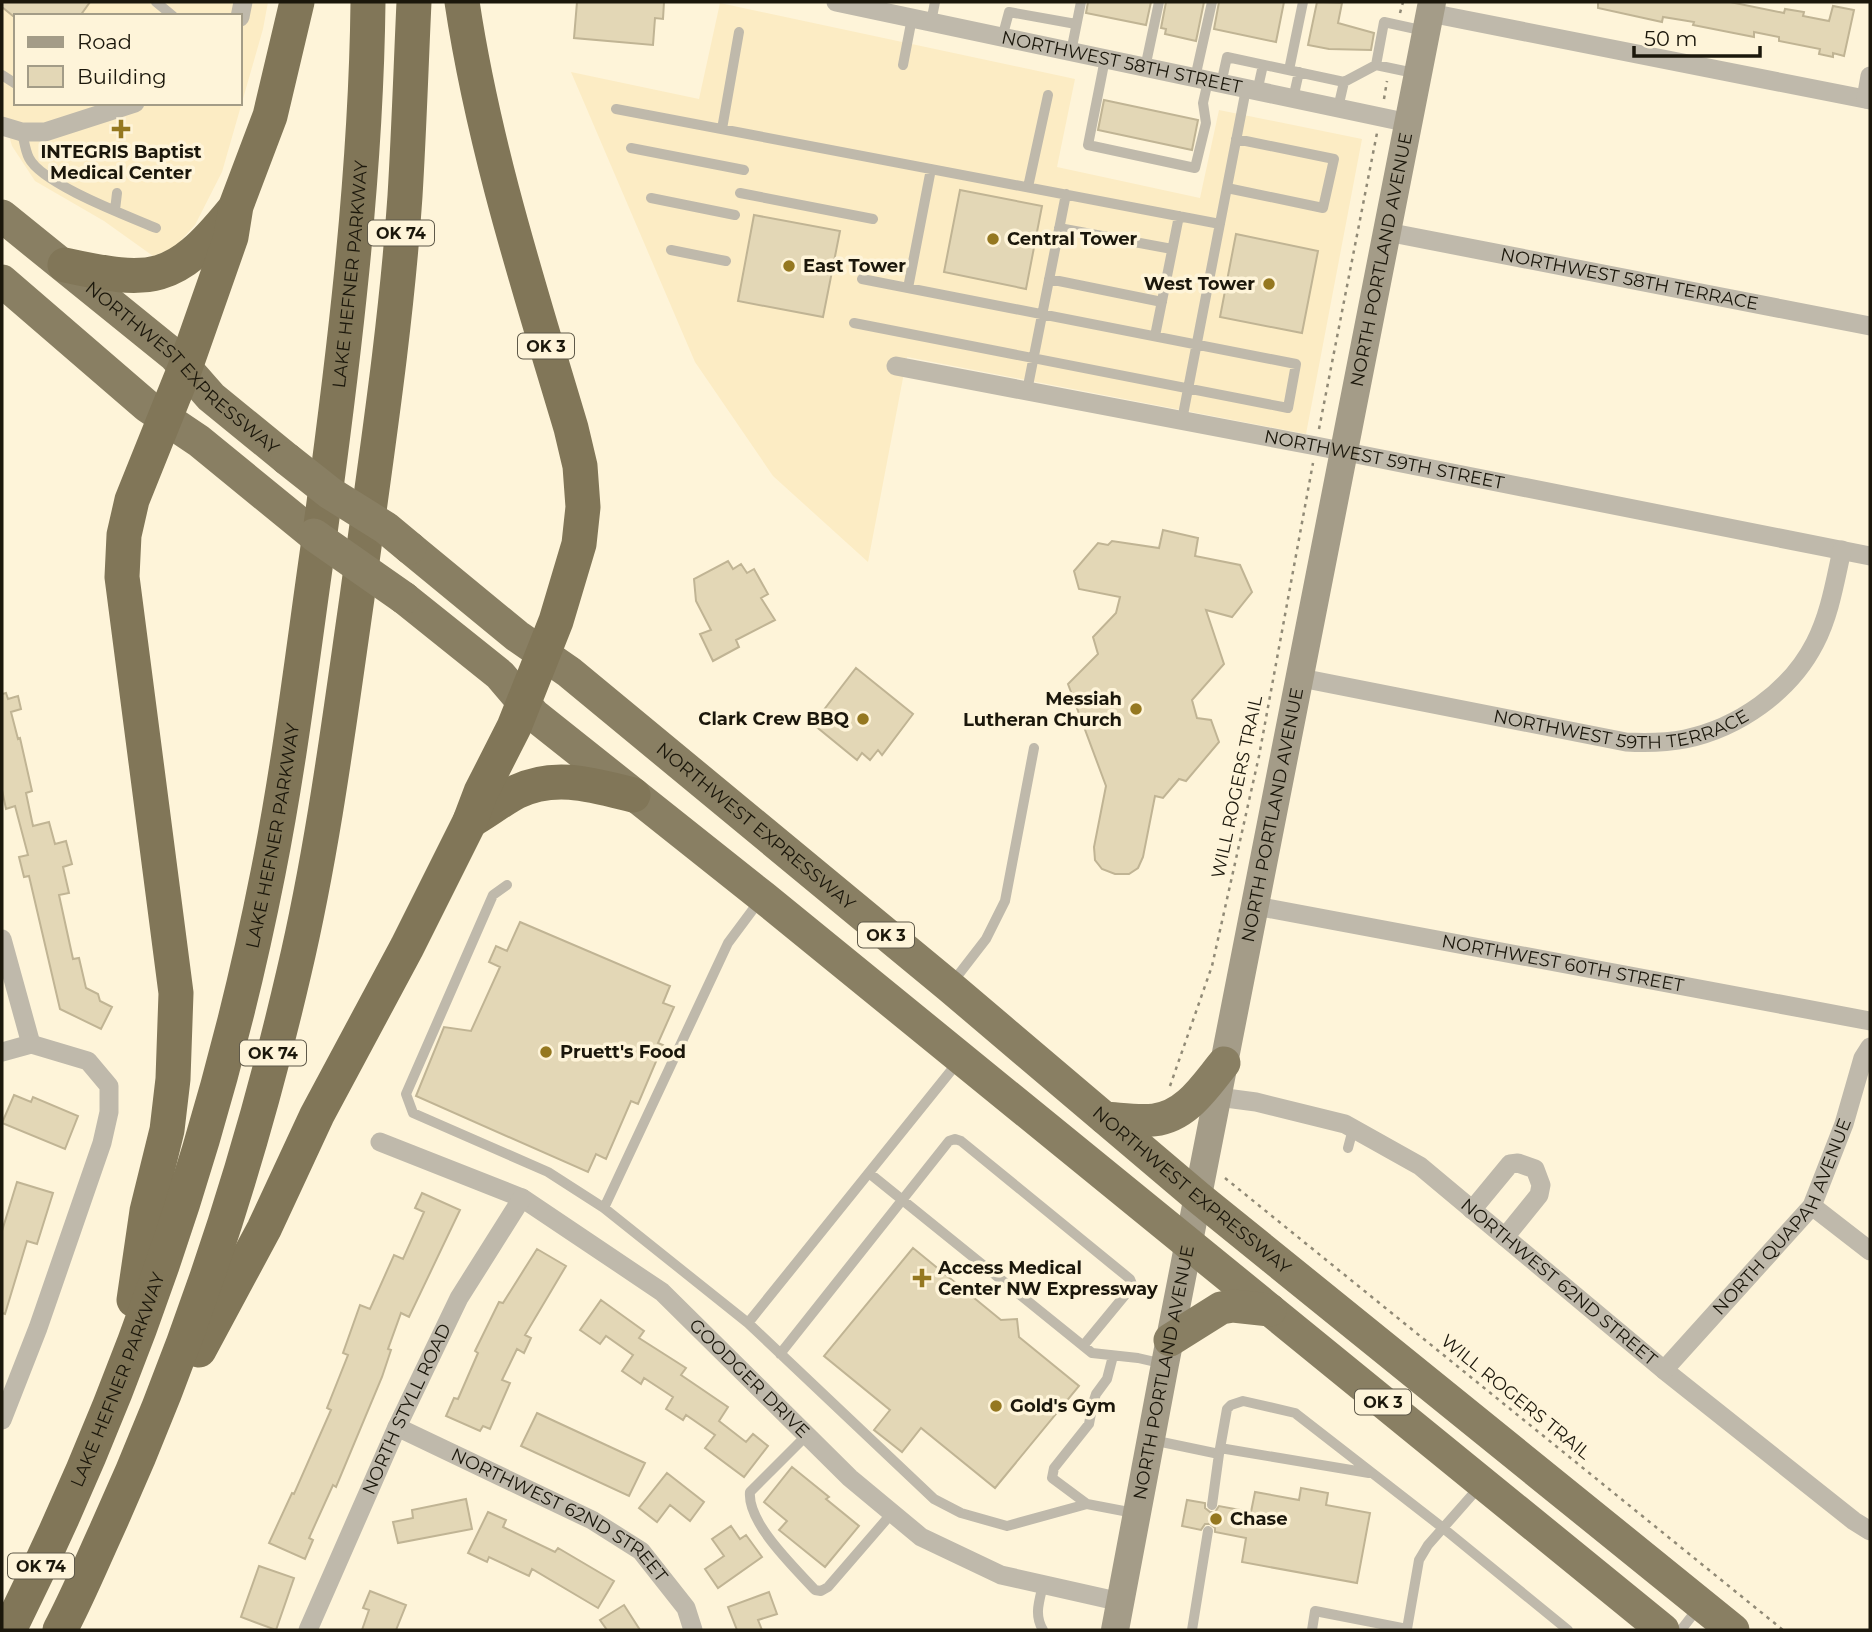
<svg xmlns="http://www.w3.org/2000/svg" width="1872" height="1632" viewBox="0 0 1872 1632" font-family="Montserrat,sans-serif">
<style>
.built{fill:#fcecc4;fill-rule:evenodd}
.building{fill:#e3d7b6;stroke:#c0b494;stroke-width:2}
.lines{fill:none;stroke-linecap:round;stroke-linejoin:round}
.path{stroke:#918a76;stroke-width:2.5;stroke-dasharray:3.5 5;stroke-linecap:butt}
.service{stroke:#bfb9ab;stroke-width:10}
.minor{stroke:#bfb9ab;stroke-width:19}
.secondary{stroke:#a49c88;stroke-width:28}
.trunk{stroke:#897f63;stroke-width:33}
.motorway{stroke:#817658;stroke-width:35}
.trunk-bridge{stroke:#897f63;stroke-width:33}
.poi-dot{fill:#957820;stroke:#fef4d9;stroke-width:2.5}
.labels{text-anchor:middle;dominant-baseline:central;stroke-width:7;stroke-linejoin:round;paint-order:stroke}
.shield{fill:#fef4d9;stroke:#5f5949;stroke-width:2}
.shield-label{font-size:16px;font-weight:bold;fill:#1b170b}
.street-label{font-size:18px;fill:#1b170b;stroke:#fef4d9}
.poi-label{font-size:18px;font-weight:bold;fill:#1b170b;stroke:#fef4d9;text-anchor:start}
</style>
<rect width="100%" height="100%" fill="#fef4d9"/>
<path class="built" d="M 2,2 L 268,2 L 263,29 L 222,172 L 195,225 L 174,248 L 153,256 L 104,221 L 35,181 L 12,146 L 2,111 ZM 16,16 L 240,16 L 240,103 L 16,103 Z
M 720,3 L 1075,79 L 1057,167 L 1200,198 L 1219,110 L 1362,139 L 1306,434 L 907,357 L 868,562 L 773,476 L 695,362 L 571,72 L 699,99 Z"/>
<path class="building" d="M 2,2 L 90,2 L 80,16 L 13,16 L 2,7 Z
M 577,2 L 664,2 L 663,19 L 655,18 L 653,45 L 574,38 Z
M 1088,2 L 1151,2 L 1146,25 L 1086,13 Z
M 1166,2 L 1204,2 L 1196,41 L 1165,34 L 1166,29 L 1161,28 Z
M 1219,2 L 1284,2 L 1276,42 L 1214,29 Z
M 1317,2 L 1342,3 L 1338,23 L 1374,33 L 1371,50 L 1329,49 L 1308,45 Z
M 1598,2 L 1730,2 L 1784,13 L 1785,9 L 1804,12 L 1803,16 L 1829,21 L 1833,6 L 1854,10 L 1844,56 L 1833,53 L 1833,57 L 1819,54 L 1820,49 L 1779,41 L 1779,37 L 1754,32 L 1754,37 L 1693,25 L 1694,22 L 1663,17 L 1662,22 L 1598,8 Z
M 1104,100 L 1198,120 L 1192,150 L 1098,130 Z
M 960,190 L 1042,206 L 1026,289 L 944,272 Z
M 754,215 L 840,231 L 823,317 L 738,301 Z
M 1236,234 L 1318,251 L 1302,333 L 1220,317 Z
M 1163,530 L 1198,538 L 1195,556 L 1240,565 L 1252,592 L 1232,617 L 1206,610 L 1224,664 L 1192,700 L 1197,718 L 1211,720 L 1219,742 L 1186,781 L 1179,779 L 1163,798 L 1155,796 L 1143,857 L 1138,868 L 1129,874 L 1115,874 L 1102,869 L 1095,860 L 1094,847 L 1106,786 L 1068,684 L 1098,654 L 1093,637 L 1116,613 L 1120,597 L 1079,589 L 1074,571 L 1098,543 L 1108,545 L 1112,541 L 1159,548 Z
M 728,561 L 733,569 L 741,564 L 747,573 L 754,569 L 768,594 L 761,598 L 775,620 L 736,640 L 739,647 L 713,661 L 700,634 L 711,630 L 696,601 L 694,579 Z
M 856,668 L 913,714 L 882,755 L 878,750 L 870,760 L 862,753 L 857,760 L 813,724 Z
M 6,693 L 8,699 L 18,696 L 21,709 L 11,712 L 18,739 L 20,738 L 32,791 L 26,793 L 33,826 L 49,822 L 55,844 L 66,841 L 72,864 L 63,867 L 69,893 L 59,895 L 73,959 L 79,958 L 86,988 L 98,994 L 100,1001 L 112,1007 L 101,1029 L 60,1009 L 29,876 L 24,877 L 19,857 L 28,855 L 15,806 L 6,809 L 2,790 L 2,694 Z
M 520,922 L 670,986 L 663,1003 L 674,1007 L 658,1043 L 663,1045 L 638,1104 L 631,1101 L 606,1159 L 596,1154 L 588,1172 L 416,1096 L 444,1027 L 471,1031 L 500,967 L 489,962 L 496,946 L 507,951 Z
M 14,1095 L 31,1102 L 33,1097 L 78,1116 L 65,1149 L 2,1123 Z
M 17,1182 L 53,1193 L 37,1244 L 27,1241 L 5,1314 L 2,1313 L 2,1231 Z
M 422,1193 L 460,1210 L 409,1317 L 401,1313 L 388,1349 L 391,1350 L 382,1377 L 336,1487 L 333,1485 L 309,1538 L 313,1540 L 305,1559 L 269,1543 L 292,1493 L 294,1494 L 331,1410 L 327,1408 L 348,1355 L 343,1353 L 360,1305 L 370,1309 L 394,1255 L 403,1259 L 424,1212 L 415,1208 Z
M 913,1248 L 1001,1320 L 1017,1319 L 1019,1337 L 1079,1386 L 995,1488 L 921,1428 L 902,1452 L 874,1430 L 890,1410 L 824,1356 Z
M 537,1249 L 566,1266 L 525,1335 L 531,1338 L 524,1353 L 517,1349 L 502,1380 L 510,1383 L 490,1429 L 483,1426 L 480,1431 L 446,1416 L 454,1398 L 458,1399 L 478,1353 L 475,1351 L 499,1302 L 503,1303 Z
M 601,1300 L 644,1331 L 639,1338 L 686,1368 L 681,1375 L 728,1407 L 719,1421 L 746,1442 L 753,1434 L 768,1446 L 744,1477 L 705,1448 L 715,1435 L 686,1415 L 683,1420 L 666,1409 L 673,1397 L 644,1378 L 641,1384 L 622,1371 L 633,1355 L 606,1336 L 600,1344 L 580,1330 Z
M 537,1413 L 645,1463 L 629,1496 L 521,1446 Z
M 792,1467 L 829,1497 L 826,1499 L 859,1526 L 825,1567 L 779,1530 L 787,1521 L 764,1502 Z
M 667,1473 L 704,1502 L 690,1521 L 670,1505 L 657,1522 L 639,1508 Z
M 1301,1488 L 1328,1493 L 1326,1505 L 1370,1513 L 1357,1583 L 1242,1562 L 1246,1538 L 1215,1532 L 1215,1528 L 1210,1524 L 1205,1524 L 1201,1530 L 1182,1526 L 1187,1500 L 1205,1503 L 1205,1508 L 1210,1512 L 1215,1512 L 1219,1506 L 1251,1512 L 1255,1492 L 1299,1500 Z
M 466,1499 L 472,1529 L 398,1543 L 393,1522 L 413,1518 L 412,1510 Z
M 488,1512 L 506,1520 L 503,1527 L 555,1552 L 558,1548 L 614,1581 L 598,1608 L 532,1569 L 529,1576 L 489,1557 L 487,1562 L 468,1553 Z
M 731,1526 L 740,1539 L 746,1535 L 762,1557 L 718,1588 L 705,1569 L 724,1556 L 712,1539 Z
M 259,1566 L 294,1578 L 276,1630 L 241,1617 Z
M 370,1591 L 406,1605 L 396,1630 L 362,1630 L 369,1610 L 363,1608 Z
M 769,1592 L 777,1614 L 758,1620 L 762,1630 L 737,1630 L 728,1607 Z
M 624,1605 L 640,1630 L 607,1630 L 600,1620 Z"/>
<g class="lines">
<path class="path" d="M 1400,13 L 1403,2
M 1384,99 L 1387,81
M 1319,429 L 1377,133
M 1170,1086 L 1212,966 L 1259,756 L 1313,463
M 1225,1178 L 1783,1630"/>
<path class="service" d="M 156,2 L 173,16
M 931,22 L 935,2
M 1002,38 L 1009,12 L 1076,24
M 1071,52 L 1081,2
M 1105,59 L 1088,145 L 1195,168 L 1206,123 L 1203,103 L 1208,81
M 903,65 L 912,18
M 1376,65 L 1414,73
M 1145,68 L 1159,2
M 1289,70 L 1303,2
M 2,75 L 16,84
M 1195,78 L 1212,2
M 1221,84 L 1227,57 L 1344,82 L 1376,65 L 1384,22 L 1425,31
M 1257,92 L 1263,65
M 1293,99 L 1299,72
M 1338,108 L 1344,82
M 616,109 L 1220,224
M 722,129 L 739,32
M 22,132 C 24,140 25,150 29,158 C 42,184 128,216 156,228
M 631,148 L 744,170
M 1028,187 L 1048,95
M 1227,188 L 1323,208 L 1334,159 L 1236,139
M 740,193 L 873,219
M 651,198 L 735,215
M 115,210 L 117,193
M 1059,228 L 1172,249
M 671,250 L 726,261
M 1049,279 L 1162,302
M 908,288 L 931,169
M 854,323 L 1288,408 L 1296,364 L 862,279
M 1155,336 L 1179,216
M 1027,391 L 1066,194
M 1182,420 L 1246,89
M 507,885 L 493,895 L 406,1094 L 413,1113 L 548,1172 L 604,1208
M 760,900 L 728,943 L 604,1208 L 748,1323 L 934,1499 L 961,1513 L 1007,1526 L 1087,1504 L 1134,1513
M 952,983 L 986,939 L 1005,901 L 1034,748
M 1348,1148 L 1353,1129
M 869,1173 L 1092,1353 L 1138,1358 L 1164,1364
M 748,1323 L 958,1062
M 780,1354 L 949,1141 L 955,1139 L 961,1141 L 1130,1279 L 1132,1284 L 1130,1289 L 1083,1346
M 807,1435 L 750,1492 C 747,1523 795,1568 815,1590 L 821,1591 L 828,1587 L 892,1513
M 1152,1440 L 1219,1454 L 1227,1409 L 1231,1405 L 1243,1401 L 1295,1413 L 1443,1528 L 1480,1486
M 1220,1448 L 1369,1473
M 1087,1504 L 1052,1478 L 1054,1468 L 1089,1424 L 1093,1403 L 1096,1394 L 1107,1379 L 1113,1356
M 1212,1505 L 1219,1454
M 1043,1630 C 1034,1615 1039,1602 1043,1585
M 1192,1630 L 1208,1531
M 1312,1630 L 1315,1611 L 1407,1629 L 1419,1560 L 1428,1545 L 1443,1528 L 1568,1630
M 1681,1630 L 1698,1608"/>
<g class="minor">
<path id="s1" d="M 836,2 L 1409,123"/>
<path d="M 1430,13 L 1870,100"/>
<path d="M 240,17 L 243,2"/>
<path d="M 1866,99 L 1870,76"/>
<path d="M 2,126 L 22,132 L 45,132 L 135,103"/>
<path id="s2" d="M 1387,232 L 1870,326"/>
<path id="s3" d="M 896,366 L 1316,446 L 1870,556"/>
<path id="s4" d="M 1301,678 L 1626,742 C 1645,743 1665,743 1685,739 C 1738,728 1790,692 1815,643 C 1830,614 1835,581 1842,550"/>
<path id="s5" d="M 1256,906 L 1870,1021"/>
<path d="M 2,939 L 31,1044"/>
<path d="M 2,1052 L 31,1044 L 88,1061 L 109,1086 L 109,1112 L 102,1143 L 38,1328 L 2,1420"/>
<path id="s6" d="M 1218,1097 L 1256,1102 L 1345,1124 L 1420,1166 L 1664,1370 L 1854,1521 L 1870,1531"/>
<path id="s7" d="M 380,1142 L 522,1198 L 662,1292 L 850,1478 L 921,1537 L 1001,1575 L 1121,1602"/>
<path d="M 1812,1206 L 1870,1251"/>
<path d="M 1472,1210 L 1510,1164 L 1518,1163 L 1535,1169 L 1541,1185 L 1539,1195 L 1505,1237"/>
<path id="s8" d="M 1664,1370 L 1812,1206 L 1844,1124 L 1863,1058 L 1870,1047"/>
<path id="s9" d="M 397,1427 L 592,1520 L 641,1551 L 686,1608 L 693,1630"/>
<path id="s10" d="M 308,1630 L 397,1427 L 459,1298 L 522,1198"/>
</g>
<path class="secondary" id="s11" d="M 1115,1630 L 1165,1364 L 1432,2"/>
<g class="trunk">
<path id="s12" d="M 2,216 L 175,356 L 211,397 L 287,459"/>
<path d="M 2,281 L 147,406 L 199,441 L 314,535"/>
<path id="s13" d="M 410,548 L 517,636 L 569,672 L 949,986 L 1199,1198 L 1733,1630"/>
<path d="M 404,598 L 500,675 L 534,715 L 763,897 L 1663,1630"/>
<path d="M 1105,1118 C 1121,1119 1139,1122 1154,1120 C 1187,1116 1205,1086 1224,1063"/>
<path d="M 1170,1340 L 1221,1308 L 1233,1306 L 1270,1310"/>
</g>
<g class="motorway">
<path d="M 65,265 C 152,284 174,283 232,212"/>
<path d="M 470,821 C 486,812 501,800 516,792 C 555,773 593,785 633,795"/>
<path d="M 134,1300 L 147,1211 L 167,1130 L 173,1079 L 176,993 L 122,577 L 124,535 L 132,500 L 185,368 L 231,237 L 236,206 L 270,116 L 297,2"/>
<path d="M 199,1350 L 264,1229 L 317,1115 L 407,947 L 470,821 L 481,792 L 514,727 L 556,621 L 579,544 L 583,507 L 580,466 L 571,428 C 529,287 484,148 462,2"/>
<path id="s14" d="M 9,1630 C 128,1391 216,1136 268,873 C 290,763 303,651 319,540 C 343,364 366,179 368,2"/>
<path d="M 60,1630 C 76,1600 89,1569 103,1538 C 186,1357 249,1166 294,972 C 323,849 339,723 357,598 C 375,464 396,330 405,196 C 409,131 411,66 414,2"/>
</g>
<path class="trunk-bridge" d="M 287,459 L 330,493 L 386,528 L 410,548
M 314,535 L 404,598"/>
</g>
<g class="poi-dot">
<path d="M117.5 118.5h7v7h7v7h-7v7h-7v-7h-7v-7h7z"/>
<circle cx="993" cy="239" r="7"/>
<circle cx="789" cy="266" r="7"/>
<circle cx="1269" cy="284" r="7"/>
<circle cx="1136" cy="709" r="7"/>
<circle cx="863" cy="719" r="7"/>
<circle cx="546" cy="1052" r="7"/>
<path d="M918.5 1267.5h7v7h7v7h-7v7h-7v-7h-7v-7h7z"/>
<circle cx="996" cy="1406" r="7"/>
<circle cx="1216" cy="1519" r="7"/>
</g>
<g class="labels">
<g class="shield">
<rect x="368" y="220.5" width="66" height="25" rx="5"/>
<rect x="518" y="333.5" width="56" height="25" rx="5"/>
<rect x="858" y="922.5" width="56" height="25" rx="5"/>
<rect x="240" y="1040.5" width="66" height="25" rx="5"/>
<rect x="1355" y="1389.5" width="56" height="25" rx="5"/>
<rect x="8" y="1553.5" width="66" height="25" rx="5"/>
</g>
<g class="shield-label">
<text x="401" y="233">OK 74</text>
<text x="546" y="346">OK 3</text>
<text x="886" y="935">OK 3</text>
<text x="273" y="1053">OK 74</text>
<text x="1383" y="1402">OK 3</text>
<text x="41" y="1566">OK 74</text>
</g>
<g class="street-label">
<text stroke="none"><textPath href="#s1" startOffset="292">NORTHWEST 58TH STREET</textPath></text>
<text stroke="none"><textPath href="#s11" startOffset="1396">NORTH PORTLAND AVENUE</textPath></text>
<text stroke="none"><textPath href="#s14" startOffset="1407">LAKE HEFNER PARKWAY</textPath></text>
<text stroke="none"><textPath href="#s2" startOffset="247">NORTHWEST 58TH TERRACE</textPath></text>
<text stroke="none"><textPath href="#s12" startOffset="236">NORTHWEST EXPRESSWAY</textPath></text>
<text stroke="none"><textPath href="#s3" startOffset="497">NORTHWEST 59TH STREET</textPath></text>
<text stroke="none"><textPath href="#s4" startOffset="327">NORTHWEST 59TH TERRACE</textPath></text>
<text transform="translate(1237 787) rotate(-78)">WILL ROGERS TRAIL</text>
<text stroke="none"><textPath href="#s11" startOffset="830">NORTH PORTLAND AVENUE</textPath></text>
<text stroke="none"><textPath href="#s13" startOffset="444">NORTHWEST EXPRESSWAY</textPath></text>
<text stroke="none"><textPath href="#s14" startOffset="840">LAKE HEFNER PARKWAY</textPath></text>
<text stroke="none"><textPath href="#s5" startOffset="312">NORTHWEST 60TH STREET</textPath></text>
<text stroke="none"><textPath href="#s13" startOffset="1012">NORTHWEST EXPRESSWAY</textPath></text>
<text stroke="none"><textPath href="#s8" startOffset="196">NORTH QUAPAH AVENUE</textPath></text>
<text stroke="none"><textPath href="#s6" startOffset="397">NORTHWEST 62ND STREET</textPath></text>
<text stroke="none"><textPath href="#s11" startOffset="262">NORTH PORTLAND AVENUE</textPath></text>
<text stroke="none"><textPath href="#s7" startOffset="444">GOODGER DRIVE</textPath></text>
<text stroke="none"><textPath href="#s14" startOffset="273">LAKE HEFNER PARKWAY</textPath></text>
<text transform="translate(1516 1397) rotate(39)">WILL ROGERS TRAIL</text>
<text stroke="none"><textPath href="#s10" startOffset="242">NORTH STYLL ROAD</textPath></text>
<text stroke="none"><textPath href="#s9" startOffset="186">NORTHWEST 62ND STREET</textPath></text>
</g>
<g class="poi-label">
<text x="121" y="152" text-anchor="middle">INTEGRIS Baptist<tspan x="121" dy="21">Medical Center</tspan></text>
<text x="1007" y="239">Central Tower</text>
<text x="803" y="266">East Tower</text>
<text x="1255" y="284" text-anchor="end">West Tower</text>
<text x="1122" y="699" text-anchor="end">Messiah<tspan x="1122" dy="21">Lutheran Church</tspan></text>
<text x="849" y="719" text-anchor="end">Clark Crew BBQ</text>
<text x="560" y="1052">Pruett's Food</text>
<text x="938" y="1268">Access Medical<tspan x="938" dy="21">Center NW Expressway</tspan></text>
<text x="1010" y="1406">Gold's Gym</text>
<text x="1230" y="1519">Chase</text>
</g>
</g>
<rect width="1872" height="1632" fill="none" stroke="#1b170b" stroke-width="7"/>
<rect x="14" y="14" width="228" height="91" fill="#fef4d9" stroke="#a39c87" stroke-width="2"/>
<rect x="28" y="37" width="35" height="10" fill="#a49c88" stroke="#a39c87" stroke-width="2"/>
<text x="77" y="49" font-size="21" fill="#1b170b">Road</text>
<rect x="28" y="66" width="35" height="21" fill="#e3d7b6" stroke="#a39c87" stroke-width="2"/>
<text x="77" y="84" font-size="21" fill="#1b170b">Building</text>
<path d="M1634 46v10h126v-10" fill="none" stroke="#1b170b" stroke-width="3.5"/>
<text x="1644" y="46" font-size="21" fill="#1b170b" stroke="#fef4d9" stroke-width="5" paint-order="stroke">50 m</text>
</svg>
